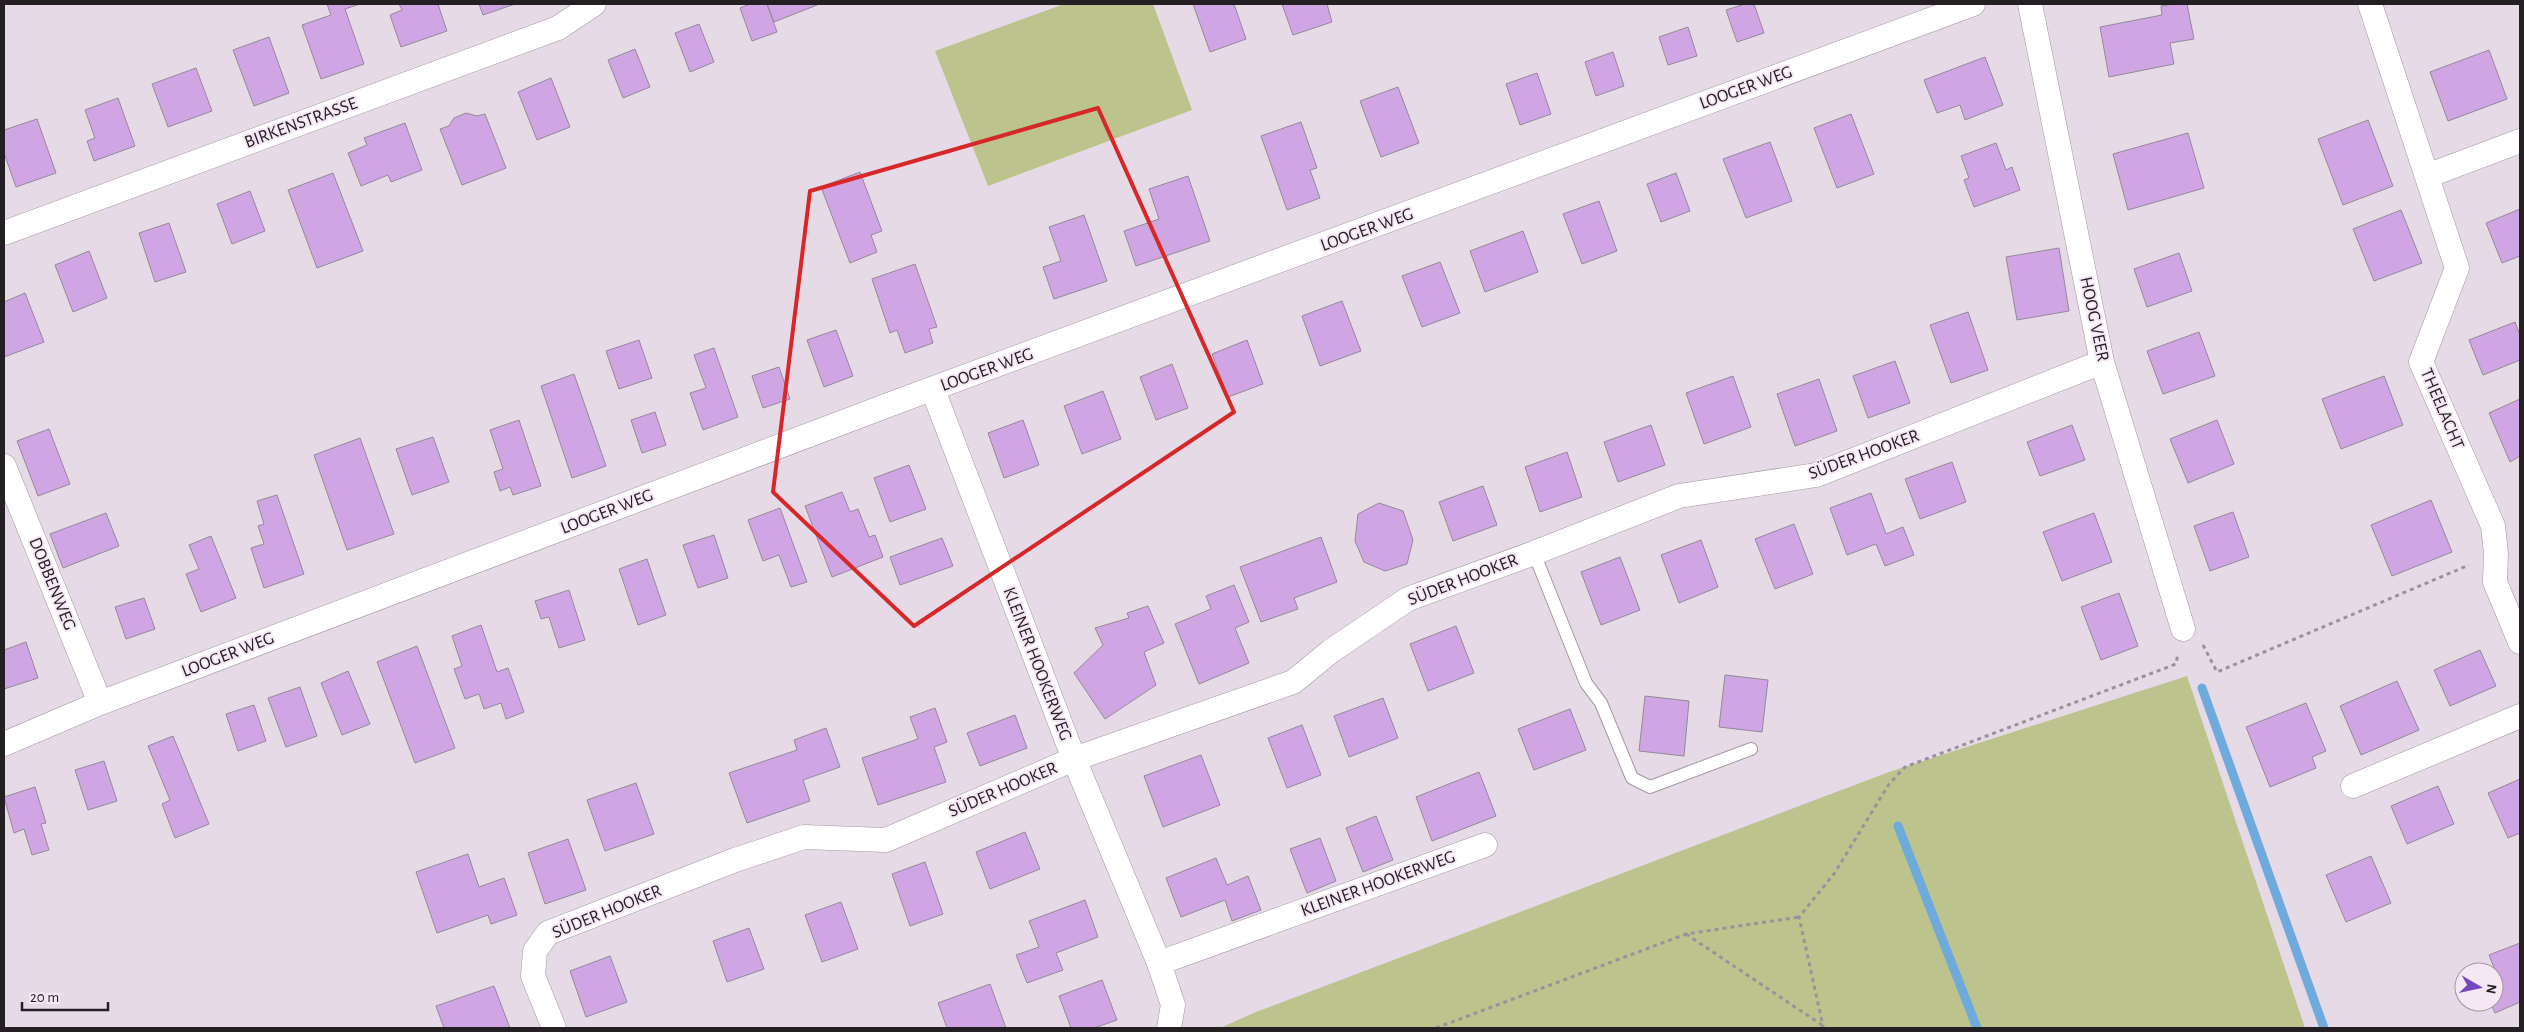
<svg xmlns="http://www.w3.org/2000/svg" width="2524" height="1032" viewBox="0 0 2524 1032" font-family="'Alegreya Sans',sans-serif">
<style>
.green{fill:#bcc38c}
.lines{fill:none;stroke-linecap:round;stroke-linejoin:round}
.stream{stroke:#6faadd;stroke-width:9}
.building{fill:#cfa5e3;stroke:#938a97}
.lane-casing{stroke:#a497a3;stroke-width:14}
.street-casing{stroke:#a497a3;stroke-width:25}
.path{stroke:#9b919b;stroke-width:3;stroke-dasharray:4 4;stroke-linecap:butt}
.lane{stroke:#fff;stroke-width:12}
.street{stroke:#fff;stroke-width:24}
.marked{fill:none;stroke:#d62828;stroke-width:4;stroke-linejoin:round}
.labels{text-anchor:middle;dominant-baseline:central;stroke-width:4;stroke-linejoin:round;paint-order:stroke}
.street-label{font-size:18px;fill:#231f23;stroke:#f5e7f4}
</style>
<rect width="100%" height="100%" fill="#e7dae7"/>
<path class="green" d="M 1064,4 L 1153,4 L 1192,110 L 988,186 L 935,51 Z
M 2187,676 L 2305,1028 L 1220,1028 L 1256,1012 L 1889,772 Z"/>
<g class="lines">
<path class="stream" d="M 2202,688 L 2324,1028
M 1898,826 L 1977,1028"/>
</g>
<path class="building" d="M 327,4 L 360,4 L 345,9 L 364,64 L 321,79 L 302,25 L 331,15 Z
M 399,4 L 438,4 L 447,31 L 401,47 L 390,15 L 402,10 Z
M 479,4 L 515,4 L 483,15 Z
M 750,4 L 767,4 L 777,32 L 752,41 L 740,8 Z
M 767,4 L 816,4 L 817,5 L 774,22 Z
M 1193,4 L 1234,4 L 1246,39 L 1210,52 Z
M 1282,4 L 1327,4 L 1332,22 L 1293,35 Z
M 1745,4 L 1754,4 L 1764,33 L 1737,42 L 1726,10 Z
M 2174,4 L 2187,4 L 2194,39 L 2170,43 L 2174,64 L 2109,77 L 2100,27 L 2162,15 L 2161,6 Z
M 699,24 L 714,62 L 690,72 L 675,33 Z
M 1688,27 L 1697,56 L 1668,65 L 1659,37 Z
M 269,37 L 289,93 L 254,106 L 233,50 Z
M 635,49 L 650,87 L 623,98 L 608,60 Z
M 2489,50 L 2507,99 L 2448,121 L 2430,72 Z
M 1613,52 L 1624,86 L 1596,96 L 1585,62 Z
M 1985,57 L 2003,105 L 1965,120 L 1960,105 L 1937,113 L 1924,80 Z
M 196,68 L 212,111 L 168,127 L 152,84 Z
M 1537,73 L 1551,114 L 1520,125 L 1506,84 Z
M 551,78 L 570,127 L 537,140 L 518,92 Z
M 1398,87 L 1419,143 L 1381,157 L 1360,101 Z
M 118,98 L 135,146 L 94,161 L 87,141 L 95,138 L 85,110 Z
M 466,113 L 477,116 L 485,114 L 506,168 L 462,185 L 440,129 L 449,126 L 454,118 Z
M 1851,114 L 1874,174 L 1837,188 L 1814,128 Z
M 37,119 L 56,173 L 16,187 L 4,153 L 4,130 Z
M 2368,120 L 2393,186 L 2343,205 L 2318,139 Z
M 1301,122 L 1317,168 L 1310,170 L 1320,198 L 1287,210 L 1261,136 Z
M 405,123 L 422,170 L 391,182 L 388,175 L 361,186 L 348,153 L 367,145 L 364,138 Z
M 2188,133 L 2204,188 L 2128,210 L 2113,154 Z
M 1770,142 L 1792,201 L 1746,218 L 1723,159 Z
M 1996,143 L 2006,170 L 2012,167 L 2020,190 L 1974,207 L 1964,180 L 1969,178 L 1961,156 Z
M 860,172 L 882,231 L 871,235 L 877,252 L 850,263 L 821,187 Z
M 333,173 L 363,251 L 317,268 L 288,190 Z
M 1676,173 L 1690,211 L 1661,222 L 1647,184 Z
M 1188,176 L 1210,241 L 1136,266 L 1124,231 L 1159,219 L 1149,189 Z
M 250,191 L 265,231 L 232,244 L 217,204 Z
M 1599,201 L 1617,251 L 1582,264 L 1563,214 Z
M 2520,209 L 2520,256 L 2502,263 L 2486,223 Z
M 2401,210 L 2422,263 L 2374,281 L 2353,229 Z
M 1084,215 L 1107,281 L 1054,299 L 1043,267 L 1061,261 L 1049,227 Z
M 169,223 L 186,272 L 155,282 L 139,233 Z
M 1523,231 L 1538,272 L 1485,292 L 1470,251 Z
M 2059,248 L 2069,311 L 2017,320 L 2006,257 Z
M 89,251 L 107,298 L 73,312 L 55,265 Z
M 2179,253 L 2192,291 L 2147,307 L 2134,269 Z
M 1440,262 L 1460,313 L 1422,327 L 1402,276 Z
M 915,264 L 937,327 L 929,329 L 933,343 L 905,353 L 897,330 L 890,333 L 872,279 Z
M 25,293 L 44,342 L 4,357 L 4,302 Z
M 1342,301 L 1361,351 L 1320,366 L 1302,316 Z
M 1968,312 L 1988,370 L 1951,383 L 1930,325 Z
M 2515,322 L 2520,335 L 2520,360 L 2483,375 L 2469,340 Z
M 836,330 L 853,376 L 824,387 L 807,340 Z
M 2199,332 L 2215,376 L 2163,394 L 2147,351 Z
M 639,340 L 652,378 L 619,389 L 606,351 Z
M 1247,340 L 1263,384 L 1228,397 L 1212,354 Z
M 714,348 L 738,417 L 703,430 L 690,393 L 706,388 L 694,355 Z
M 1895,361 L 1910,403 L 1868,418 L 1853,376 Z
M 1172,364 L 1188,408 L 1156,420 L 1140,377 Z
M 779,367 L 790,399 L 763,408 L 752,376 Z
M 574,374 L 606,466 L 572,478 L 541,386 Z
M 1733,376 L 1751,427 L 1704,444 L 1686,393 Z
M 2384,376 L 2403,425 L 2341,449 L 2322,399 Z
M 1819,379 L 1837,431 L 1795,446 L 1777,394 Z
M 1103,391 L 1121,439 L 1082,454 L 1064,406 Z
M 2520,399 L 2520,456 L 2510,462 L 2489,413 Z
M 655,412 L 666,445 L 642,453 L 631,420 Z
M 519,420 L 541,486 L 513,495 L 510,487 L 500,491 L 494,472 L 503,469 L 490,430 Z
M 1023,420 L 1039,465 L 1004,478 L 988,433 Z
M 2217,420 L 2234,464 L 2188,483 L 2170,439 Z
M 1651,425 L 1665,465 L 1618,482 L 1604,442 Z
M 2072,425 L 2085,460 L 2040,476 L 2027,442 Z
M 49,429 L 70,484 L 38,496 L 17,441 Z
M 433,437 L 449,482 L 412,495 L 396,449 Z
M 360,438 L 394,534 L 347,550 L 314,455 Z
M 1567,452 L 1582,497 L 1540,512 L 1525,467 Z
M 1952,462 L 1966,502 L 1920,519 L 1905,479 Z
M 909,465 L 926,509 L 890,522 L 874,478 Z
M 1483,486 L 1497,525 L 1453,541 L 1439,502 Z
M 842,492 L 850,512 L 858,509 L 869,537 L 875,535 L 883,557 L 832,577 L 805,506 Z
M 1871,493 L 1886,534 L 1903,527 L 1914,555 L 1885,566 L 1876,544 L 1847,555 L 1830,508 Z
M 277,495 L 304,574 L 264,588 L 251,548 L 264,544 L 258,526 L 264,524 L 257,501 Z
M 2431,500 L 2452,552 L 2392,576 L 2371,525 Z
M 1379,503 L 1403,511 L 1413,540 L 1407,564 L 1385,571 L 1364,562 L 1355,541 L 1358,514 Z
M 780,508 L 807,582 L 791,587 L 779,555 L 763,561 L 748,520 Z
M 2233,512 L 2249,557 L 2210,571 L 2194,526 Z
M 106,513 L 119,546 L 63,568 L 50,534 Z
M 2094,513 L 2112,562 L 2062,581 L 2043,532 Z
M 1794,524 L 1813,574 L 1775,589 L 1755,539 Z
M 714,535 L 728,578 L 698,588 L 683,545 Z
M 211,536 L 236,598 L 201,612 L 186,574 L 199,569 L 189,545 Z
M 1321,537 L 1337,582 L 1294,598 L 1298,609 L 1261,622 L 1240,567 Z
M 942,538 L 953,566 L 900,585 L 890,557 Z
M 1701,540 L 1718,587 L 1679,603 L 1661,555 Z
M 1620,557 L 1640,610 L 1601,625 L 1581,572 Z
M 647,559 L 666,615 L 638,625 L 619,569 Z
M 1234,585 L 1249,622 L 1235,628 L 1249,663 L 1199,684 L 1175,624 L 1211,609 L 1206,596 Z
M 569,590 L 585,640 L 559,648 L 549,617 L 541,619 L 535,601 Z
M 2119,593 L 2138,646 L 2101,660 L 2081,607 Z
M 144,598 L 155,629 L 126,639 L 115,607 Z
M 1148,606 L 1164,643 L 1144,652 L 1156,685 L 1105,719 L 1074,673 L 1103,645 L 1095,628 L 1129,618 L 1127,613 Z
M 481,625 L 497,672 L 508,668 L 524,712 L 506,719 L 501,703 L 484,709 L 479,694 L 465,699 L 454,669 L 462,666 L 452,636 Z
M 1456,626 L 1474,673 L 1428,691 L 1410,644 Z
M 26,642 L 38,678 L 4,689 L 4,650 Z
M 417,646 L 455,748 L 415,763 L 377,662 Z
M 2480,650 L 2496,686 L 2450,706 L 2434,670 Z
M 348,671 L 370,724 L 342,735 L 321,683 Z
M 1725,675 L 1768,680 L 1762,732 L 1719,727 Z
M 2397,681 L 2419,730 L 2361,755 L 2340,706 Z
M 300,687 L 317,736 L 286,747 L 268,698 Z
M 1645,696 L 1689,701 L 1684,756 L 1639,751 Z
M 1383,698 L 1398,738 L 1349,757 L 1334,716 Z
M 2306,703 L 2326,751 L 2312,757 L 2316,768 L 2270,787 L 2246,727 Z
M 254,705 L 266,741 L 238,751 L 226,714 Z
M 935,708 L 947,742 L 934,747 L 946,782 L 878,805 L 862,758 L 918,739 L 910,717 Z
M 1570,709 L 1586,750 L 1534,770 L 1518,729 Z
M 1015,715 L 1027,748 L 980,766 L 967,733 Z
M 1302,725 L 1321,775 L 1287,788 L 1268,738 Z
M 826,728 L 840,767 L 803,780 L 810,801 L 747,823 L 729,773 L 797,750 L 794,740 Z
M 173,736 L 209,824 L 175,838 L 162,804 L 170,800 L 148,746 Z
M 1201,755 L 1220,805 L 1163,827 L 1144,776 Z
M 104,761 L 117,801 L 88,810 L 75,770 Z
M 1479,772 L 1496,816 L 1432,841 L 1416,797 Z
M 2520,779 L 2520,833 L 2508,838 L 2488,793 Z
M 636,783 L 654,834 L 605,851 L 587,800 Z
M 2438,786 L 2454,824 L 2407,844 L 2391,806 Z
M 35,787 L 46,823 L 41,824 L 49,850 L 32,855 L 24,829 L 14,833 L 4,797 Z
M 1376,816 L 1393,860 L 1363,872 L 1346,828 Z
M 1025,832 L 1040,869 L 990,889 L 976,852 Z
M 1320,838 L 1336,881 L 1307,893 L 1290,849 Z
M 568,839 L 586,890 L 545,904 L 528,853 Z
M 468,854 L 479,887 L 504,878 L 517,915 L 491,924 L 488,915 L 437,933 L 416,872 Z
M 2371,856 L 2391,903 L 2346,922 L 2326,875 Z
M 1216,858 L 1227,885 L 1248,876 L 1261,910 L 1232,921 L 1225,900 L 1181,917 L 1166,878 Z
M 925,862 L 943,914 L 910,926 L 892,874 Z
M 1085,900 L 1098,937 L 1056,953 L 1063,970 L 1027,983 L 1016,955 L 1039,947 L 1029,921 Z
M 841,902 L 858,949 L 822,962 L 805,915 Z
M 749,928 L 764,969 L 727,982 L 713,941 Z
M 2520,943 L 2520,1002 L 2495,1013 L 2490,1002 L 2494,1002 L 2494,988 L 2501,985 L 2489,955 Z
M 610,956 L 627,1002 L 586,1017 L 570,971 Z
M 1102,980 L 1117,1020 L 1094,1028 L 1071,1028 L 1059,996 Z
M 990,984 L 1006,1028 L 947,1028 L 938,1003 Z
M 494,986 L 510,1028 L 444,1028 L 436,1006 Z"/>
<g class="lines">
<g class="lane-casing">
<path id="lane" d="M 1534,553 L 1586,683 L 1601,703 L 1632,778 L 1650,787 L 1751,749"/>
</g>
<g class="street-casing">
<path id="street" d="M 2030,4 L 2102,362 L 2183,629
M 2370,4 L 2457,268 L 2421,362 L 2493,526 L 2496,553 L 2495,582 L 2520,642
M 2427,176 L 2520,141
M 4,233 L 558,28 L 594,4
M 933,390 L 1074,759 L 1159,963 L 1173,1005 L 1169,1028
M 4,466 L 100,703
M 4,744 L 100,703 L 899,401 L 1973,4
M 2353,786 L 2520,716
M 1159,963 L 1485,845
M 554,1028 L 533,976 L 535,951 L 548,933 L 735,860 L 804,837 L 886,840 L 1074,759 L 1293,682 L 1331,651 L 1408,599 L 1534,553 L 1679,496 L 1816,475 L 2102,362"/>
</g>
<path class="path" d="M 2203,645 L 2217,672 L 2469,565
M 1686,934 L 1822,1025
M 1436,1028 L 1686,934 L 1799,917
M 1821,1028 L 1823,1026 L 1799,917 L 1834,874 L 1889,784 L 1905,767 L 2176,664 L 2178,653"/>
<use href="#lane" class="lane"/>
<use href="#street" class="street"/>
</g>
<path class="marked" d="M 1098,108 L 1234,412 L 914,626 L 773,492 L 810,191 Z"/>
<g class="labels">
<g class="street-label">
<text transform="translate(1746 88) rotate(-20)">LOOGER WEG</text>
<text transform="translate(301 123) rotate(-20)">BIRKENSTRASSE</text>
<text transform="translate(1367 230) rotate(-20)">LOOGER WEG</text>
<text transform="translate(2094 319) rotate(78)">HOOG VEER</text>
<text transform="translate(987 370) rotate(-20)">LOOGER WEG</text>
<text transform="translate(2442 409) rotate(67)">THEELACHT</text>
<text transform="translate(1864 455) rotate(-20)">SÜDER HOOKER</text>
<text transform="translate(607 512) rotate(-21)">LOOGER WEG</text>
<text transform="translate(1463 580) rotate(-21)">SÜDER HOOKER</text>
<text transform="translate(52 584) rotate(68)">DOBBENWEG</text>
<text transform="translate(228 655) rotate(-21)">LOOGER WEG</text>
<text transform="translate(1037 664) rotate(69)">KLEINER HOOKERWEG</text>
<text transform="translate(1003 790) rotate(-23)">SÜDER HOOKER</text>
<text transform="translate(1378 884) rotate(-20)">KLEINER HOOKERWEG</text>
<text transform="translate(607 912) rotate(-22)">SÜDER HOOKER</text>
</g>
</g>
<rect width="2524" height="1032" fill="none" stroke="#231f23" stroke-width="10"/>
<g transform="translate(2479 987) rotate(99)"><circle r="24" fill="#f5e7f4" stroke="#a197a0"/>
<path d="M0-4L9 19L0 12L-9 19Z" fill="#7448c0"/>
<text y="-8" font-size="14" font-weight="bold" text-anchor="middle" fill="#231f23">N</text>
</g>
<path d="M22 1002v8h86v-8" fill="none" stroke="#231f23" stroke-width="2.5"/>
<text x="30" y="1002" font-size="15" fill="#231f23" stroke="#f5e7f4" stroke-width="4" paint-order="stroke">20 m</text>
</svg>
